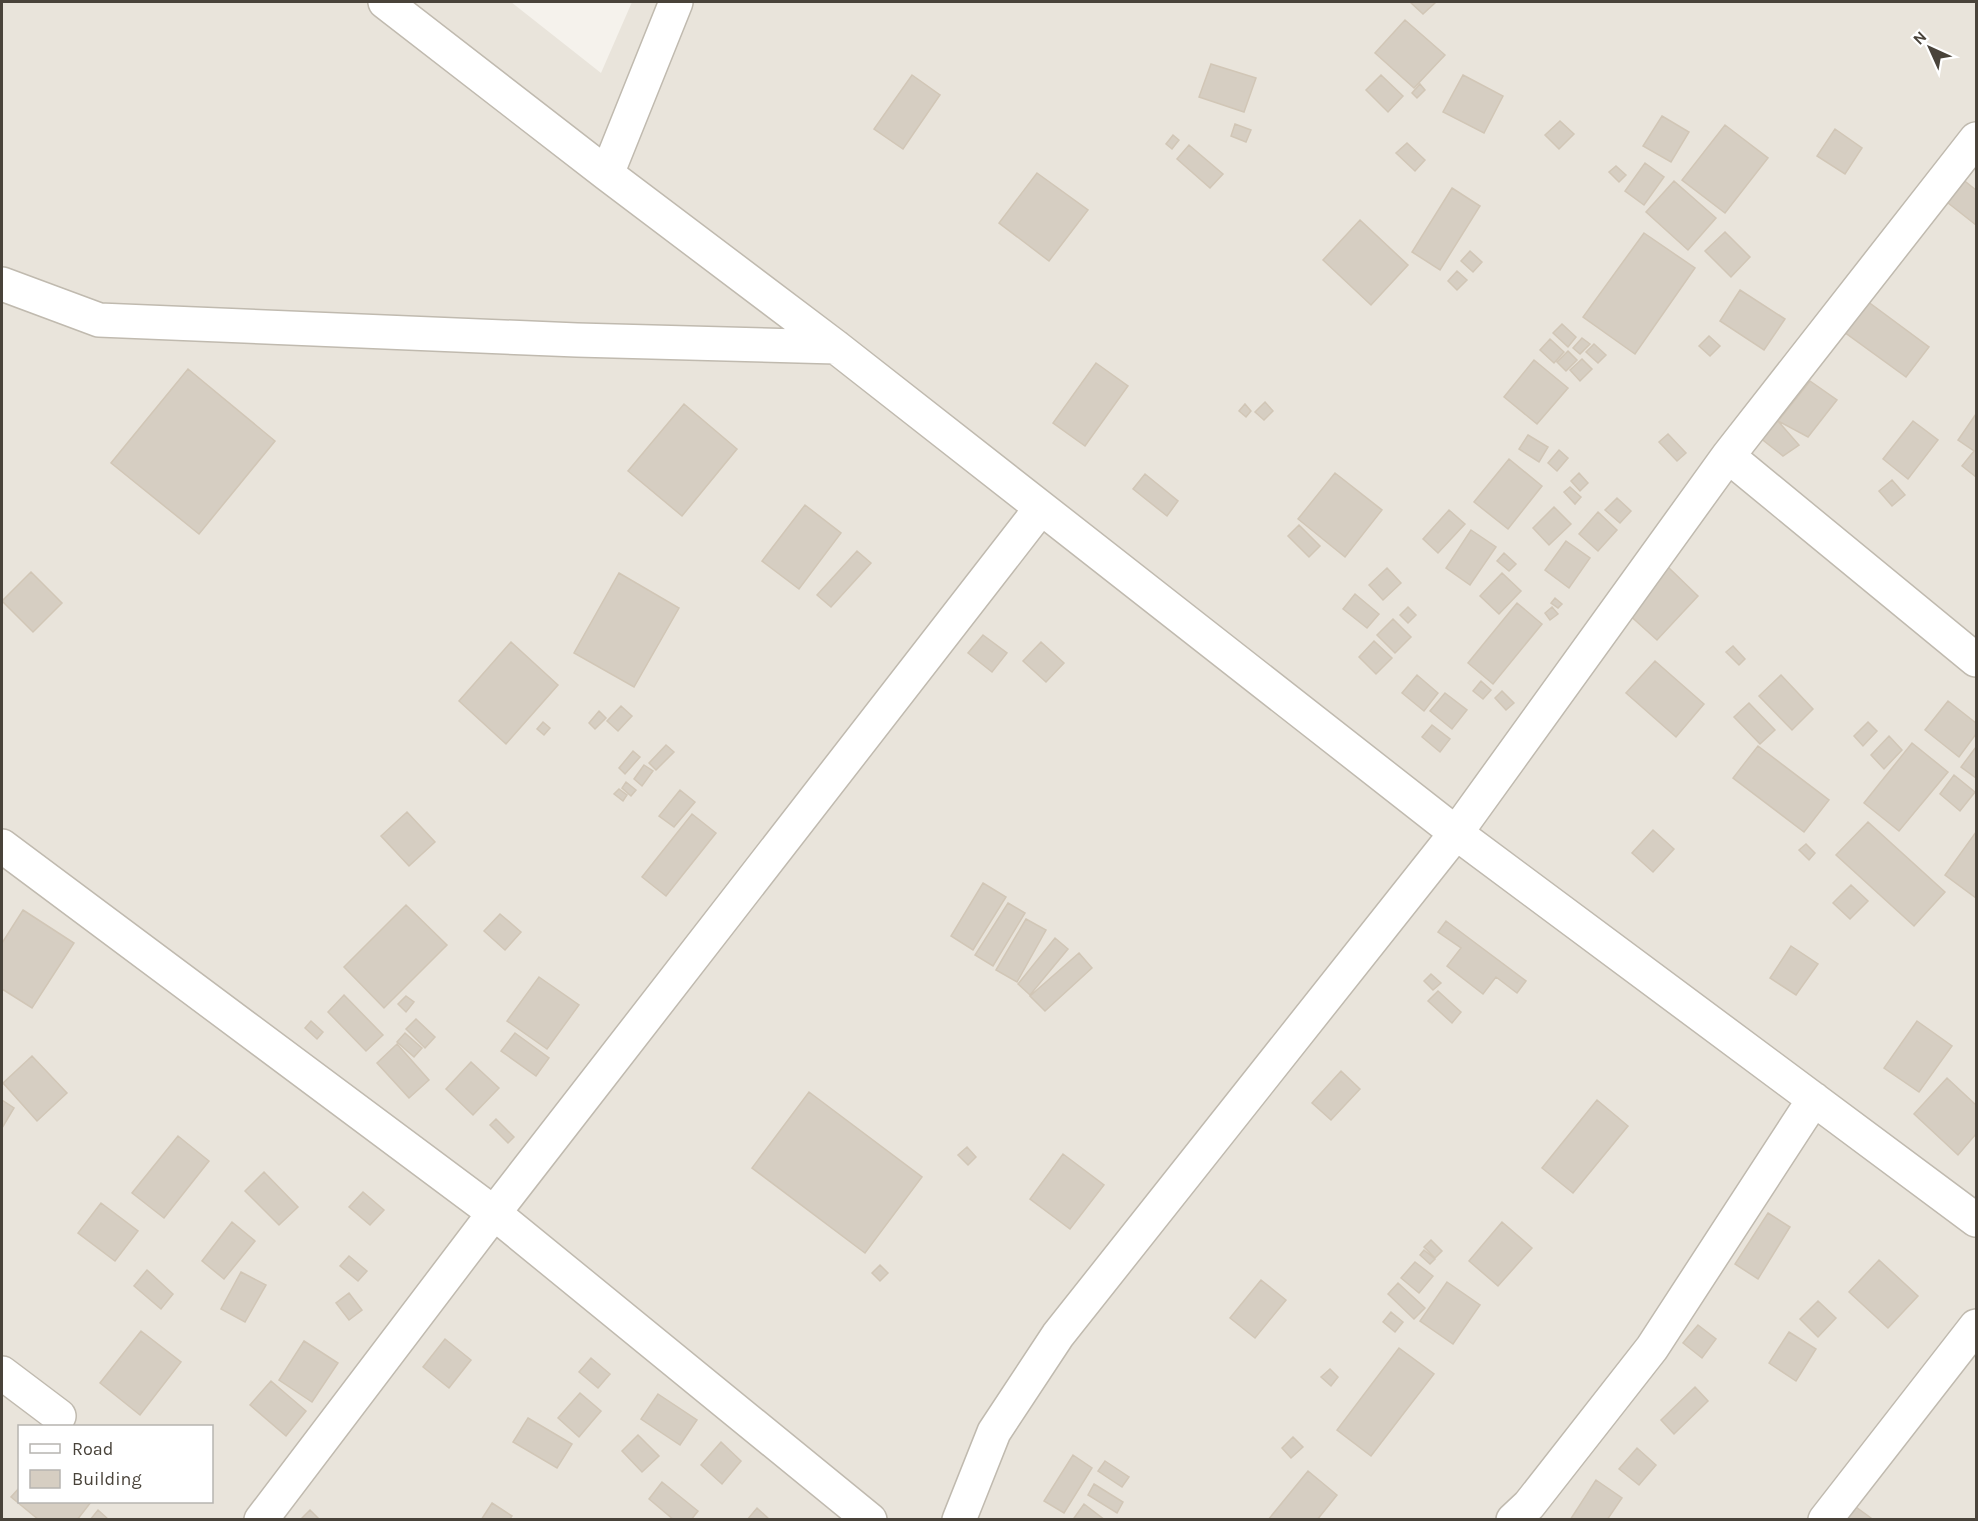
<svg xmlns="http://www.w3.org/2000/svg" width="1978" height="1521" viewBox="0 0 1978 1521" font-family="Karla,sans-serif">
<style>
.residential{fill:#e9e4db;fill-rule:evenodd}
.building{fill:#d6cec2;stroke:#d1c6b6;stroke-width:1.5}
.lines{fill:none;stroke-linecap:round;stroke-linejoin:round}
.minor-casing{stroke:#c0baaf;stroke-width:36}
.minor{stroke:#fff;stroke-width:33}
</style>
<rect width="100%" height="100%" fill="#f5f2ec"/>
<path class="residential" d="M 2,2 L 511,2 L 601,73 L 632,2 L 1976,2 L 1976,1519 L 2,1520 ZM 20,1426 L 212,1426 L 212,1502 L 20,1502 Z"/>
<path class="building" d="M 1410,2 L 1436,2 L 1423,14 Z
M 1405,20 L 1445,55 L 1414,88 L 1375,53 Z
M 1211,64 L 1256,78 L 1244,112 L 1199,97 Z
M 912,75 L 940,95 L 903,149 L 874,129 Z
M 1381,75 L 1403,96 L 1388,112 L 1366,90 Z
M 1463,75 L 1503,96 L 1484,133 L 1443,112 Z
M 1420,84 L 1425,90 L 1417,98 L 1412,93 Z
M 1662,116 L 1689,132 L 1671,162 L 1643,146 Z
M 1560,121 L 1574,134 L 1559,149 L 1545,135 Z
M 1235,124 L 1251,130 L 1246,142 L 1231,136 Z
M 1725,125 L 1768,158 L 1725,213 L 1682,180 Z
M 1835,129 L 1862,148 L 1845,174 L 1817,156 Z
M 1173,135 L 1179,140 L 1172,149 L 1166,144 Z
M 1407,143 L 1425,160 L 1415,171 L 1396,153 Z
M 1189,145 L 1223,174 L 1210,188 L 1177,159 Z
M 1645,163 L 1664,177 L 1644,205 L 1625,191 Z
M 1616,166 L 1626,175 L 1619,182 L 1609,172 Z
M 1037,173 L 1088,210 L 1049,261 L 999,223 Z
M 1961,178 L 1976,190 L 1976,225 L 1943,199 Z
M 1674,181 L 1716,218 L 1688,250 L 1646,212 Z
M 1452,188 L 1480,206 L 1440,270 L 1412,252 Z
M 1360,220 L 1408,265 L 1371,305 L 1323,260 Z
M 1725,232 L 1750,257 L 1731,277 L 1705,251 Z
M 1644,233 L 1695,268 L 1635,354 L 1583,317 Z
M 1470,251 L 1482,262 L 1473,272 L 1461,261 Z
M 1457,271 L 1467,280 L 1457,290 L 1448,281 Z
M 1740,290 L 1785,319 L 1764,350 L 1720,321 Z
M 1863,298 L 1929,347 L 1906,377 L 1840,329 Z
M 1562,324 L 1576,337 L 1568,347 L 1553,333 Z
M 1709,336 L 1720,346 L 1710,356 L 1699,346 Z
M 1582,338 L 1590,344 L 1580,354 L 1573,348 Z
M 1550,339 L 1564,352 L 1554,363 L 1540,350 Z
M 1594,344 L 1606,355 L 1598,363 L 1586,352 Z
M 1568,351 L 1577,360 L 1566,371 L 1557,362 Z
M 1582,359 L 1592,369 L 1580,381 L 1570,370 Z
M 1534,360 L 1568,388 L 1537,424 L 1504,397 Z
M 1096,363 L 1128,386 L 1085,446 L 1053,423 Z
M 188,369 L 275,441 L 199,534 L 111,463 Z
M 1810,381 L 1837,400 L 1808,437 L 1778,421 Z
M 1265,402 L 1273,411 L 1264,420 L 1255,412 Z
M 684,404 L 737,449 L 682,516 L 628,471 Z
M 1245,404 L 1251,411 L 1246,417 L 1239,411 Z
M 1976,414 L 1976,477 L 1962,466 L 1974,451 L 1958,440 Z
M 1778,421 L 1799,445 L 1783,456 L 1759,437 Z
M 1913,421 L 1938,440 L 1908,479 L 1883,459 Z
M 1668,434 L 1686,453 L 1677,461 L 1659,442 Z
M 1528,435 L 1548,447 L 1539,462 L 1519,449 Z
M 1559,450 L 1568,458 L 1557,471 L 1548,463 Z
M 1509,459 L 1542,486 L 1508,529 L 1474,502 Z
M 1335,473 L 1382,510 L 1345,557 L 1298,519 Z
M 1579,473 L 1588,483 L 1580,491 L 1571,481 Z
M 1145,474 L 1178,501 L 1167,516 L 1133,489 Z
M 1892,480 L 1905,495 L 1892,506 L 1879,491 Z
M 1570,487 L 1581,497 L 1575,504 L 1564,492 Z
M 1617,498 L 1631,511 L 1620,523 L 1605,510 Z
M 805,505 L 841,533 L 799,589 L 762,561 Z
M 1554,507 L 1571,524 L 1549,545 L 1533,528 Z
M 1449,510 L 1465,524 L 1438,553 L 1423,539 Z
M 1598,512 L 1617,530 L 1598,551 L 1579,534 Z
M 1299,525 L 1320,546 L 1309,557 L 1288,536 Z
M 1471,530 L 1496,547 L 1470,585 L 1446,568 Z
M 1566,541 L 1590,558 L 1569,588 L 1545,570 Z
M 857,551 L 871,563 L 831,607 L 817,595 Z
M 1504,553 L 1516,564 L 1509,571 L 1497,561 Z
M 1668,567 L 1698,596 L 1657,640 L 1626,612 Z
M 1387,568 L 1401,583 L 1383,600 L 1369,585 Z
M 31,572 L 62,603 L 33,632 L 2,601 Z
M 619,573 L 679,608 L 634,687 L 574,653 Z
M 1502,573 L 1521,591 L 1499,614 L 1480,596 Z
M 1355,594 L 1379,614 L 1367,628 L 1343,609 Z
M 1555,598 L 1562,604 L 1558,608 L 1551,603 Z
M 1517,603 L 1542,624 L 1493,684 L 1468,663 Z
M 1408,607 L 1416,615 L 1408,623 L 1400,615 Z
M 1552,607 L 1558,614 L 1550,620 L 1545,613 Z
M 1393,619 L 1411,637 L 1395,653 L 1377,635 Z
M 983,635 L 1007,653 L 992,672 L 968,653 Z
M 1374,641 L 1392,658 L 1376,674 L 1359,657 Z
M 511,642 L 558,685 L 506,744 L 459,701 Z
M 1041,642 L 1064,663 L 1046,682 L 1023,661 Z
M 1733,646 L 1745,659 L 1739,665 L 1726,652 Z
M 1655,661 L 1704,704 L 1676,737 L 1626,693 Z
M 1417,675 L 1438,693 L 1424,711 L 1402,693 Z
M 1781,675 L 1813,709 L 1792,730 L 1759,696 Z
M 1481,681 L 1491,690 L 1483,699 L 1473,691 Z
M 1502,691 L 1514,703 L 1506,710 L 1495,698 Z
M 1445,693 L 1467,710 L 1452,729 L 1430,711 Z
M 1948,701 L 1976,723 L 1976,734 L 1959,757 L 1925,730 Z
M 1749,703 L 1775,730 L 1760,744 L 1734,717 Z
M 621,706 L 632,716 L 618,731 L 607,721 Z
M 599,711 L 606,718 L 595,729 L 589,723 Z
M 543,722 L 550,728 L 544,735 L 537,729 Z
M 1868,722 L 1877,731 L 1863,746 L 1854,736 Z
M 1432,725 L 1450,739 L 1440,752 L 1422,737 Z
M 1889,736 L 1902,750 L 1884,769 L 1871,755 Z
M 1912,743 L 1948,772 L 1899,831 L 1864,803 Z
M 666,745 L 674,752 L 656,770 L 649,763 Z
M 1758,746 L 1829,800 L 1804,832 L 1733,778 Z
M 1976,747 L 1976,778 L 1961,767 Z
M 633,751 L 640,757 L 625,774 L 619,768 Z
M 644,765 L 653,771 L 642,786 L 634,779 Z
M 1954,775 L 1975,792 L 1960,811 L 1940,794 Z
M 626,782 L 636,790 L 631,796 L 622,788 Z
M 619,789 L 627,795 L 623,801 L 614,794 Z
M 680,790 L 695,802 L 674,827 L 659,816 Z
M 407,812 L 435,842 L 409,866 L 381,836 Z
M 692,814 L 716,833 L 666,896 L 642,877 Z
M 1868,822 L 1945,892 L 1914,926 L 1836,855 Z
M 1653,830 L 1674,849 L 1653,872 L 1632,853 Z
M 1976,832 L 1976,898 L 1945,875 Z
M 1806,844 L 1815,853 L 1809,860 L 1799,850 Z
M 983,883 L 1006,897 L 973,950 L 951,936 Z
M 1851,885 L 1868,901 L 1850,919 L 1833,903 Z
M 1008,903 L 1025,913 L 993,966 L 975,955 Z
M 406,905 L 447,945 L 384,1008 L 344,967 Z
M 23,910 L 74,943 L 32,1008 L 2,989 L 2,943 Z
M 500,914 L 521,932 L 505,950 L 484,931 Z
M 1026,919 L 1046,930 L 1017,982 L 996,970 Z
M 1446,921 L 1526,981 L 1517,993 L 1496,977 L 1483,994 L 1447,966 L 1461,948 L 1438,932 Z
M 1055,938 L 1068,949 L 1030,995 L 1018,984 Z
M 1791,946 L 1818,964 L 1796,995 L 1770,978 Z
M 1079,953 L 1092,968 L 1045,1011 L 1030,996 Z
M 1431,974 L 1441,983 L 1433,990 L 1424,981 Z
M 539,977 L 579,1005 L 547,1049 L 507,1021 Z
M 1438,991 L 1461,1012 L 1452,1023 L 1428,1001 Z
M 344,995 L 383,1035 L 366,1051 L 328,1012 Z
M 406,996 L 414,1002 L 406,1012 L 398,1004 Z
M 416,1019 L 435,1037 L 425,1048 L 406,1029 Z
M 311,1021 L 323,1032 L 317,1039 L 305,1028 Z
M 1917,1021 L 1952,1046 L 1919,1092 L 1884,1068 Z
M 405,1033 L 422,1048 L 414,1057 L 397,1042 Z
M 515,1033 L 549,1058 L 536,1076 L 501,1051 Z
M 397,1044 L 429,1080 L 409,1098 L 377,1063 Z
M 32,1056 L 67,1093 L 37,1121 L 3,1083 Z
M 471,1062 L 499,1088 L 473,1115 L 446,1089 Z
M 1341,1071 L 1360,1089 L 1331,1120 L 1312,1103 Z
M 1947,1078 L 1976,1105 L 1976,1134 L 1958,1155 L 1914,1114 Z
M 809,1092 L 922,1177 L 865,1253 L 752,1168 Z
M 2,1100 L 14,1108 L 2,1128 Z
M 1597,1100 L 1628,1126 L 1573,1193 L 1542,1168 Z
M 496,1119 L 514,1137 L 508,1143 L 490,1125 Z
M 178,1136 L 209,1161 L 164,1218 L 132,1193 Z
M 967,1147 L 976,1157 L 968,1165 L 958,1155 Z
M 1063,1154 L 1104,1185 L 1070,1229 L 1030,1199 Z
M 264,1172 L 298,1207 L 279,1225 L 245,1191 Z
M 363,1192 L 384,1210 L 370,1225 L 349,1207 Z
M 101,1203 L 138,1231 L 115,1261 L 78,1233 Z
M 1768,1213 L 1790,1227 L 1758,1279 L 1735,1264 Z
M 232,1222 L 255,1241 L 224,1279 L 202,1261 Z
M 1502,1222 L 1532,1248 L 1498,1286 L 1469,1261 Z
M 1431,1240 L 1442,1251 L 1435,1258 L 1424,1247 Z
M 1424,1250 L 1435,1259 L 1430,1264 L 1420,1255 Z
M 349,1256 L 367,1271 L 358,1281 L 340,1266 Z
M 1879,1260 L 1918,1296 L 1888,1328 L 1849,1292 Z
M 1415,1262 L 1433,1276 L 1419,1293 L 1401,1278 Z
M 880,1265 L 888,1273 L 880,1281 L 872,1273 Z
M 147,1270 L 173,1294 L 161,1309 L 134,1286 Z
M 241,1272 L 266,1285 L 245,1322 L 221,1309 Z
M 1261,1280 L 1286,1300 L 1255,1338 L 1230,1318 Z
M 1447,1282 L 1480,1305 L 1453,1344 L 1420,1321 Z
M 1398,1283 L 1425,1308 L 1414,1319 L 1388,1294 Z
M 349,1293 L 362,1310 L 349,1320 L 336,1303 Z
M 1818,1301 L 1836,1318 L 1818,1337 L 1800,1319 Z
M 1391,1312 L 1403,1322 L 1395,1332 L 1383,1322 Z
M 1698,1325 L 1716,1339 L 1702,1358 L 1683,1343 Z
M 141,1331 L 181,1362 L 140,1415 L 100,1383 Z
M 1789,1332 L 1816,1349 L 1796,1381 L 1769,1363 Z
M 445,1339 L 471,1360 L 449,1388 L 423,1367 Z
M 304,1341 L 338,1363 L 312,1402 L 279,1380 Z
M 1399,1348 L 1434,1374 L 1371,1456 L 1337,1430 Z
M 591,1358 L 610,1374 L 598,1388 L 579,1372 Z
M 1330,1369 L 1338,1377 L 1331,1386 L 1321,1377 Z
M 271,1381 L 306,1411 L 286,1436 L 250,1405 Z
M 1695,1387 L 1708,1401 L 1674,1434 L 1661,1420 Z
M 580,1393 L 601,1411 L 579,1437 L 558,1418 Z
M 658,1394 L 697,1420 L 680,1445 L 641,1419 Z
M 528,1418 L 572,1444 L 557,1468 L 513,1442 Z
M 638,1435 L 659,1456 L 642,1472 L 622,1451 Z
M 1293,1437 L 1303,1447 L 1291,1458 L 1282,1448 Z
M 721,1442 L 741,1461 L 722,1484 L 701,1465 Z
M 1637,1448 L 1656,1465 L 1639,1485 L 1619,1469 Z
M 1073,1455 L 1092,1468 L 1064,1513 L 1044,1501 Z
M 1105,1461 L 1129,1477 L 1122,1487 L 1098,1471 Z
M 1308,1471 L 1337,1495 L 1317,1520 L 1268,1520 Z
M 1596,1480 L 1622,1498 L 1607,1520 L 1570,1520 Z
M 662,1482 L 698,1511 L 691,1520 L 674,1520 L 649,1499 Z
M 1094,1484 L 1123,1502 L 1117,1513 L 1088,1495 Z
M 20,1487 L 20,1502 L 91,1502 L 77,1520 L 39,1520 L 11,1497 Z
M 1845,1499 L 1871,1518 L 1869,1520 L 1840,1520 Z
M 492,1503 L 512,1516 L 509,1520 L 481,1520 Z
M 1084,1504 L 1105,1520 L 1077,1520 L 1074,1518 Z
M 757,1508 L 770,1520 L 747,1520 Z
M 98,1510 L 109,1520 L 90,1520 Z
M 310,1510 L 320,1520 L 300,1520 Z"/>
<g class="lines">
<g class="minor-casing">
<path id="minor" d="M 385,2 L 607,174 L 836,347 L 1456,833 L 1976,1220
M 607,174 L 676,2
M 2,284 L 99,320 L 577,340 L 836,347
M 1728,456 L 1976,660
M 2,846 L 494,1213 L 870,1520
M 2,1373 L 59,1416
M 261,1520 L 494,1213 L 1041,508
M 959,1520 L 994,1432 L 1058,1335 L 1456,833 L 1728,456 L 1976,139
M 1513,1520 L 1529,1505 L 1652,1348 L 1814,1099
M 1825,1520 L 1976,1326"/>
</g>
<use href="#minor" class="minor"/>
</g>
<rect width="1978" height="1521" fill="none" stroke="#49433a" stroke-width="6"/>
<rect x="18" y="1425" width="195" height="78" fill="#ffffff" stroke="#b6b4b0" stroke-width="1.5"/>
<rect x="30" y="1444" width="30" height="9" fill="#ffffff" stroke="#b6b4b0" stroke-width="1.5"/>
<text x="72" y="1455" font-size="18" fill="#49433a">Road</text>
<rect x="30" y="1470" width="30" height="18" fill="#d6cec2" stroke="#b6b4b0" stroke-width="1.5"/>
<text x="72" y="1485" font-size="18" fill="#49433a">Building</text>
<g transform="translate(1930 48) rotate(315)" stroke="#ffffff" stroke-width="4.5" paint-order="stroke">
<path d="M0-4.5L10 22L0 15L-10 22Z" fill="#49433a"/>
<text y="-9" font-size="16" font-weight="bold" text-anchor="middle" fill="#49433a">N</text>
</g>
</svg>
